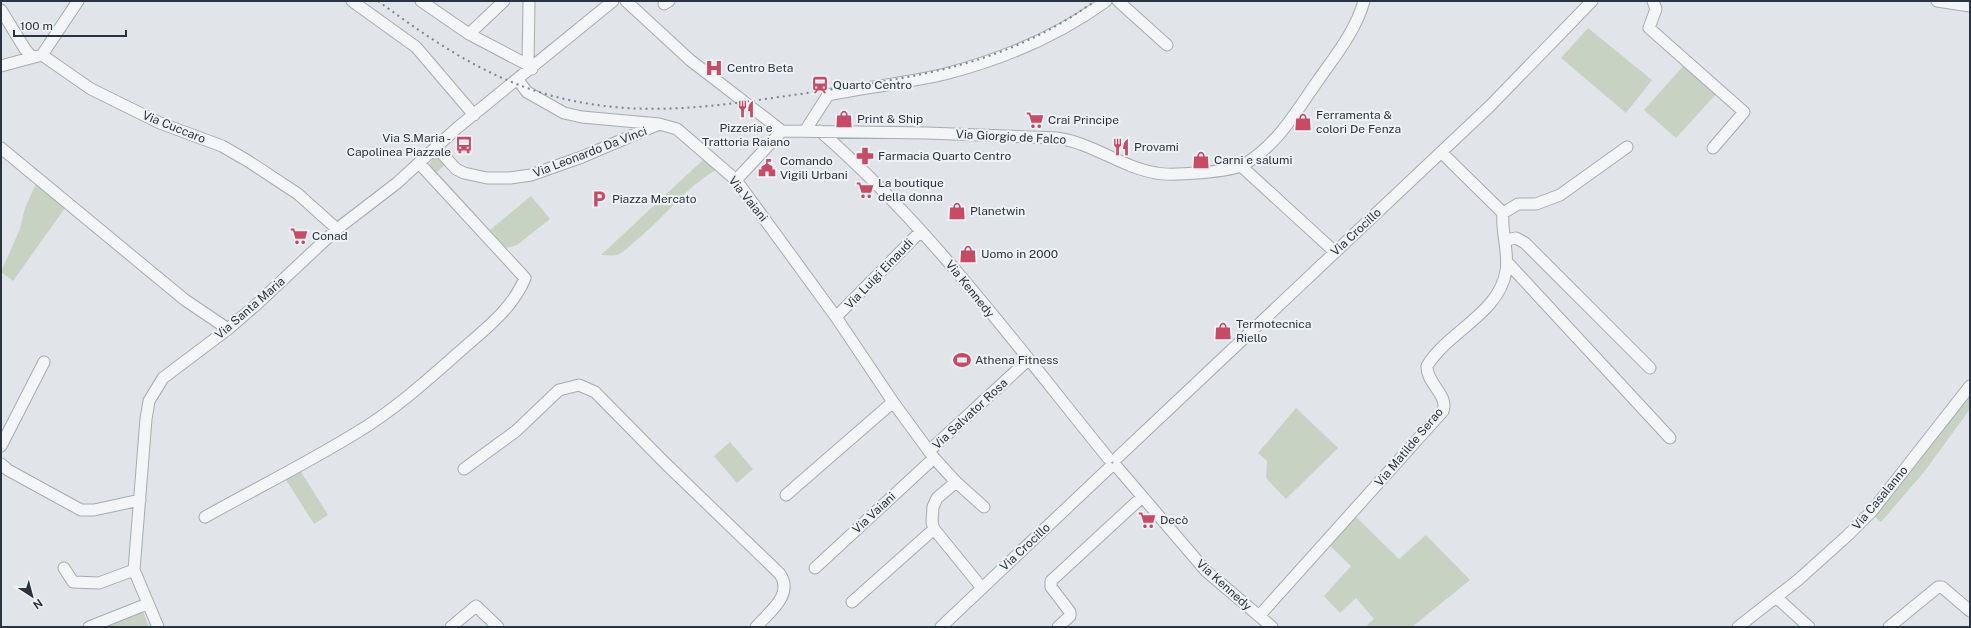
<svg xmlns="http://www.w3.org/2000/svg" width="1971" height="628" viewBox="0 0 1971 628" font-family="'Public Sans',sans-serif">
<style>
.green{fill:#c7d2c2}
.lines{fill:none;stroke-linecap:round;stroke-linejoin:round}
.minor-casing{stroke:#a6abb3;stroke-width:13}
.minor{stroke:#f3f5f7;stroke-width:11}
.rail{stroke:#7b8592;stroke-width:2;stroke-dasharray:2 4;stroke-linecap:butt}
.labels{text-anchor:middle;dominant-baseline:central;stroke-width:4;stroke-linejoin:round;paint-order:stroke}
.poi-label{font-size:12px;fill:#2a3340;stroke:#f0f3f6;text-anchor:start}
.street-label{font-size:12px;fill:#2a3340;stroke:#f0f3f6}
</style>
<rect width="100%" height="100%" fill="#e1e4e9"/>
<path class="green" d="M 1588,28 L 1652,80 L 1626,113 L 1561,58 Z
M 1686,63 L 1718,92 L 1676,138 L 1644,110 Z
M 434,157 L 443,160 L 445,165 L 437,172 L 490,230 L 531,196 L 550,219 L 517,245 L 506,248 L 500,244 L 432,169 L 429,165 Z
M 705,158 L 716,170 C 684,188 663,220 634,242 C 629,247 623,253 617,255 C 612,256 606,255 601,255 Z
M 36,184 L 65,208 L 13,281 L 1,272 L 20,229 L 25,208 Z
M 1970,391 L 1970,409 L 1924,472 L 1881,522 L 1873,515 Z
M 1296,408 L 1338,448 L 1286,499 L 1266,478 L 1267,461 L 1258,453 Z
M 730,442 L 753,469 L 737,483 L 714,456 Z
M 298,467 L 328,515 L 314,524 L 283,475 Z
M 1354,515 L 1399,559 L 1426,535 L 1470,580 L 1412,627 L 1369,627 L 1367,625 L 1374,619 L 1356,598 L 1340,613 L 1324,596 L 1351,566 L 1328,544 Z
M 142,609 L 149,627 L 96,627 Z"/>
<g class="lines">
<g class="minor-casing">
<path id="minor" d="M 352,1 L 416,47 L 474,115
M 421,1 L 469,34 L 528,65
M 529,1 L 528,65 L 532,69
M 626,1 L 690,60 L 782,131 L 927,133 L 1057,138 C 1093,143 1121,167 1156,173 C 1171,176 1230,172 1243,165 C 1277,146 1297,110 1319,79 C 1336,55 1356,30 1364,1
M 1118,1 L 1167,45
M 1653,1 L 1656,9 L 1649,28 L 1744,112 L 1713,148
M 1937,1 L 1970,6
M 664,4 L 669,1
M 1,10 L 25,49 L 32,57
M 469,34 L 504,1
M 42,55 L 78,1
M 1,66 L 42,55 L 91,89 L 160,123 L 222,146 L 248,161 L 298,194 L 337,229
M 518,80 L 527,92 L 564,113 L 582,117 L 659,124 L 677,129 L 736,180 L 836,317 L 893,402 L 934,458 L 956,482
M 805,131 L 828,95 C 867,87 907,83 945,74 C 1003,59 1058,36 1106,1
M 820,131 C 929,226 1017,346 1108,458
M 1,148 L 185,300 L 228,329
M 437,148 L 456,169 L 464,173 L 487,178 L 510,178 L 531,175 L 582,157 L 657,125
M 1241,166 L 1335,252
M 736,180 L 782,131
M 1503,213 L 1518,204 L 1536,204 L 1560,195 L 1627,147
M 1506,240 L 1516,238 L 1525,243 L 1650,368
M 1507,262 L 1670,438
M 836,317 L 921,231
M 1,446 L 44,362
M 929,451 L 1028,360
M 1117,458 L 1490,106 L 1592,1
M 1,464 L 8,470 L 81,510 L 94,510 L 140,500
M 1117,467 L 1206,571 L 1272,627
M 464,469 L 516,431 L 559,390 L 579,385 L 595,392 L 665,463 L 780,574 C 794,595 769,612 756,627
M 786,495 L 893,402
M 205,517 C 255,489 307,463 356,433 C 396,409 431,377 466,346 C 488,327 514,306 525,278 L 419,163
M 64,568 L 73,582 L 99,583 L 134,570
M 815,568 L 934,458
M 982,588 L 934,529 L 932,522 L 933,507 L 937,498 L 956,482 L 984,507
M 1776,597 L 1809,627
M 852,602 L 934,529
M 1259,616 L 1443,411 C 1449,395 1426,383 1427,366 C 1448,331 1499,314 1506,271 C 1509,251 1501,232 1503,213 L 1441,152
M 89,627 L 147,604
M 158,627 L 134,570 L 146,419 L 149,401 L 163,378 L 228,329 L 257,304 L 337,229 L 397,183 L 457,128 L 613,1
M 451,627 L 476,606 L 498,627
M 941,627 L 1109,468
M 1058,627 L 1070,616 L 1070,612 L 1051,587 L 1051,581 L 1142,497
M 1738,627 L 1798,580 L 1848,535 L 1872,511 L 1970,386
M 1889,627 L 1938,587 L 1942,587 L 1970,611"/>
</g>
<use href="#minor" class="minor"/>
<path class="rail" d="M 378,1 C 431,40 485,77 549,95 C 639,120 716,106 807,93 C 915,77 1003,67 1095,1"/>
</g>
<defs>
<g id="hospital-bare" transform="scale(1.38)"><path d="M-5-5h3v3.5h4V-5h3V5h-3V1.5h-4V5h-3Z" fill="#c84b66" stroke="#f0f3f6" stroke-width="2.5" paint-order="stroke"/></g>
<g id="station-bare" transform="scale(1.38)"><path d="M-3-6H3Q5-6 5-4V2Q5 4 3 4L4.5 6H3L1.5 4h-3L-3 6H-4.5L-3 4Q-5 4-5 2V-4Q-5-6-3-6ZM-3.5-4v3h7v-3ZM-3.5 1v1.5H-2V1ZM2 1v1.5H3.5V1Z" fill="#c84b66" stroke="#f0f3f6" stroke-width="2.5" paint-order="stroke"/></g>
<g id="restaurant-bare" transform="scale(1.38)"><path d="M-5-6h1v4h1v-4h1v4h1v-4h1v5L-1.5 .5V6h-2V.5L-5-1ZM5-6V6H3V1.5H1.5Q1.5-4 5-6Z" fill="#c84b66" stroke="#f0f3f6" stroke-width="2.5" paint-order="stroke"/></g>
<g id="shop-bare" transform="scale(1.38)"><path d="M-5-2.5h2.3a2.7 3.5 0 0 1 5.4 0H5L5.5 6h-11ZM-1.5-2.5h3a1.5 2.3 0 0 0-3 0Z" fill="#c84b66" stroke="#f0f3f6" stroke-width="2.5" paint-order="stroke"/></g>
<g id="supermarket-bare" transform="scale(1.38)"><path d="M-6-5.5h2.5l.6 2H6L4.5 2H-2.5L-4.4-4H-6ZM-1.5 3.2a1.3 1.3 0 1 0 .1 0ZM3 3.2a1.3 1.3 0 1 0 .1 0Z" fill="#c84b66" stroke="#f0f3f6" stroke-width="2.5" paint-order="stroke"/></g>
<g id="bus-bare" transform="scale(1.38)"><path d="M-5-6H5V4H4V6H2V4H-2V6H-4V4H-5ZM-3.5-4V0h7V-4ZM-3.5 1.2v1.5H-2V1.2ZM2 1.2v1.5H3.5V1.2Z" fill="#c84b66" stroke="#f0f3f6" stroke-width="2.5" paint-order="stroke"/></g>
<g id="pharmacy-bare" transform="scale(1.38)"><path d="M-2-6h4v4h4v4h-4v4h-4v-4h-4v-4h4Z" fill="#c84b66" stroke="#f0f3f6" stroke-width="2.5" paint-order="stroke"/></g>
<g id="civic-bare" transform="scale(1.38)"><path d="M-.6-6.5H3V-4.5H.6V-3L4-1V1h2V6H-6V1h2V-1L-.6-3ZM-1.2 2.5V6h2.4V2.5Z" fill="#c84b66" stroke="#f0f3f6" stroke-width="2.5" paint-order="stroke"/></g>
<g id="parking-bare" transform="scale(1.38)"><path d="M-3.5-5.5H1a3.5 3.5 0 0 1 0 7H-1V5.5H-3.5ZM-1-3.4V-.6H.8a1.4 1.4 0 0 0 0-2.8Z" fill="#c84b66" stroke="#f0f3f6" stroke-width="2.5" paint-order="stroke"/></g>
<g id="stadium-bare" transform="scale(1.38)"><path d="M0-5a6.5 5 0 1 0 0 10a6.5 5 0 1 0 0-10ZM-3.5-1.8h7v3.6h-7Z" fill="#c84b66" stroke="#f0f3f6" stroke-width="2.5" paint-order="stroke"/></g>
</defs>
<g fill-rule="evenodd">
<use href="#hospital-bare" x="714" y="68"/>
<use href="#station-bare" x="820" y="85"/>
<use href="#restaurant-bare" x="746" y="109"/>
<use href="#shop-bare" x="844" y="119"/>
<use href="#supermarket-bare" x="1035" y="120"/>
<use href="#shop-bare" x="1303" y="122"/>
<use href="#bus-bare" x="464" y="145"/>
<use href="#restaurant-bare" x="1121" y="147"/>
<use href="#pharmacy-bare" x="865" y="156"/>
<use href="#shop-bare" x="1201" y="160"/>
<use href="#civic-bare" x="767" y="168"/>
<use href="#supermarket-bare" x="865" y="190"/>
<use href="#parking-bare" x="599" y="199"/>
<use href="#shop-bare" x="957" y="211"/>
<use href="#supermarket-bare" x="299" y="236"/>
<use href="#shop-bare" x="968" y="254"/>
<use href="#shop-bare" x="1223" y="331"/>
<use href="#stadium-bare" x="962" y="360"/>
<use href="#supermarket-bare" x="1147" y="520"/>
</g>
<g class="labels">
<g class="poi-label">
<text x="727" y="68">Centro Beta</text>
<text x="833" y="85">Quarto Centro</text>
<text x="1316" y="115">Ferramenta &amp;<tspan x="1316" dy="14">colori De Fenza</tspan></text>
<text x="857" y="119">Print &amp; Ship</text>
<text x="1048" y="120">Crai Principe</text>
<text x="746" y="128" text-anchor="middle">Pizzeria e<tspan x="746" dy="14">Trattoria Raiano</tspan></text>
<text x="451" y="138" text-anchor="end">Via S.Maria -<tspan x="451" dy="14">Capolinea Piazzale</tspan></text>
<text x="1134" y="147">Provami</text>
<text x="878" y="156">Farmacia Quarto Centro</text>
<text x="1214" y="160">Carni e salumi</text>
<text x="780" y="161">Comando<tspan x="780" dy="14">Vigili Urbani</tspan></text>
<text x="878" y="183">La boutique<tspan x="878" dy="14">della donna</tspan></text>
<text x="612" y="199">Piazza Mercato</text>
<text x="970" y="211">Planetwin</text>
<text x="312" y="236">Conad</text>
<text x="981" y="254">Uomo in 2000</text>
<text x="1236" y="324">Termotecnica<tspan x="1236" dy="14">Riello</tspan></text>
<text x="975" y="360">Athena Fitness</text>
<text x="1160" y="520">Decò</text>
</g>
<g class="street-label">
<text transform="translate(174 127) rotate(22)">Via Cuccaro</text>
<text transform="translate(1011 137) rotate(3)">Via Giorgio de Falco</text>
<text transform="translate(590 152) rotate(-21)">Via Leonardo Da Vinci</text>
<text transform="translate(748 199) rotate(51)">Via Vaiani</text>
<text transform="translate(1356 232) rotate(-43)">Via Crocillo</text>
<text transform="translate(879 274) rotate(-46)">Via Luigi Einaudi</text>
<text transform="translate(970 289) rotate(51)">Via Kennedy</text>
<text transform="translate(250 308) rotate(-41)">Via Santa Maria</text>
<text transform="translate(970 414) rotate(-43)">Via Salvator Rosa</text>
<text transform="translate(1409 447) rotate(-50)">Via Matilde Serao</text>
<text transform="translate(1880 498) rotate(-50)">Via Casalanno</text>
<text transform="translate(874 513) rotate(-43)">Via Vaiani</text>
<text transform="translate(1025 547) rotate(-43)">Via Crocillo</text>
<text transform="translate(1224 585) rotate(42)">Via Kennedy</text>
</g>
</g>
<rect width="1971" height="628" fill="none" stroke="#2a3340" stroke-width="4"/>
<g transform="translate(32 596) rotate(144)" stroke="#f0f3f6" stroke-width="3" paint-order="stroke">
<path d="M0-3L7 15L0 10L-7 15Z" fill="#2a3340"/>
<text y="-6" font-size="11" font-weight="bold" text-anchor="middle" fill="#2a3340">N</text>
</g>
<path d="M14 30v6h112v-6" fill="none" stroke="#2a3340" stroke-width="2"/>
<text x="20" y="30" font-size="12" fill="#2a3340" stroke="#f0f3f6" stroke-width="3" paint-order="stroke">100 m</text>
</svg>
